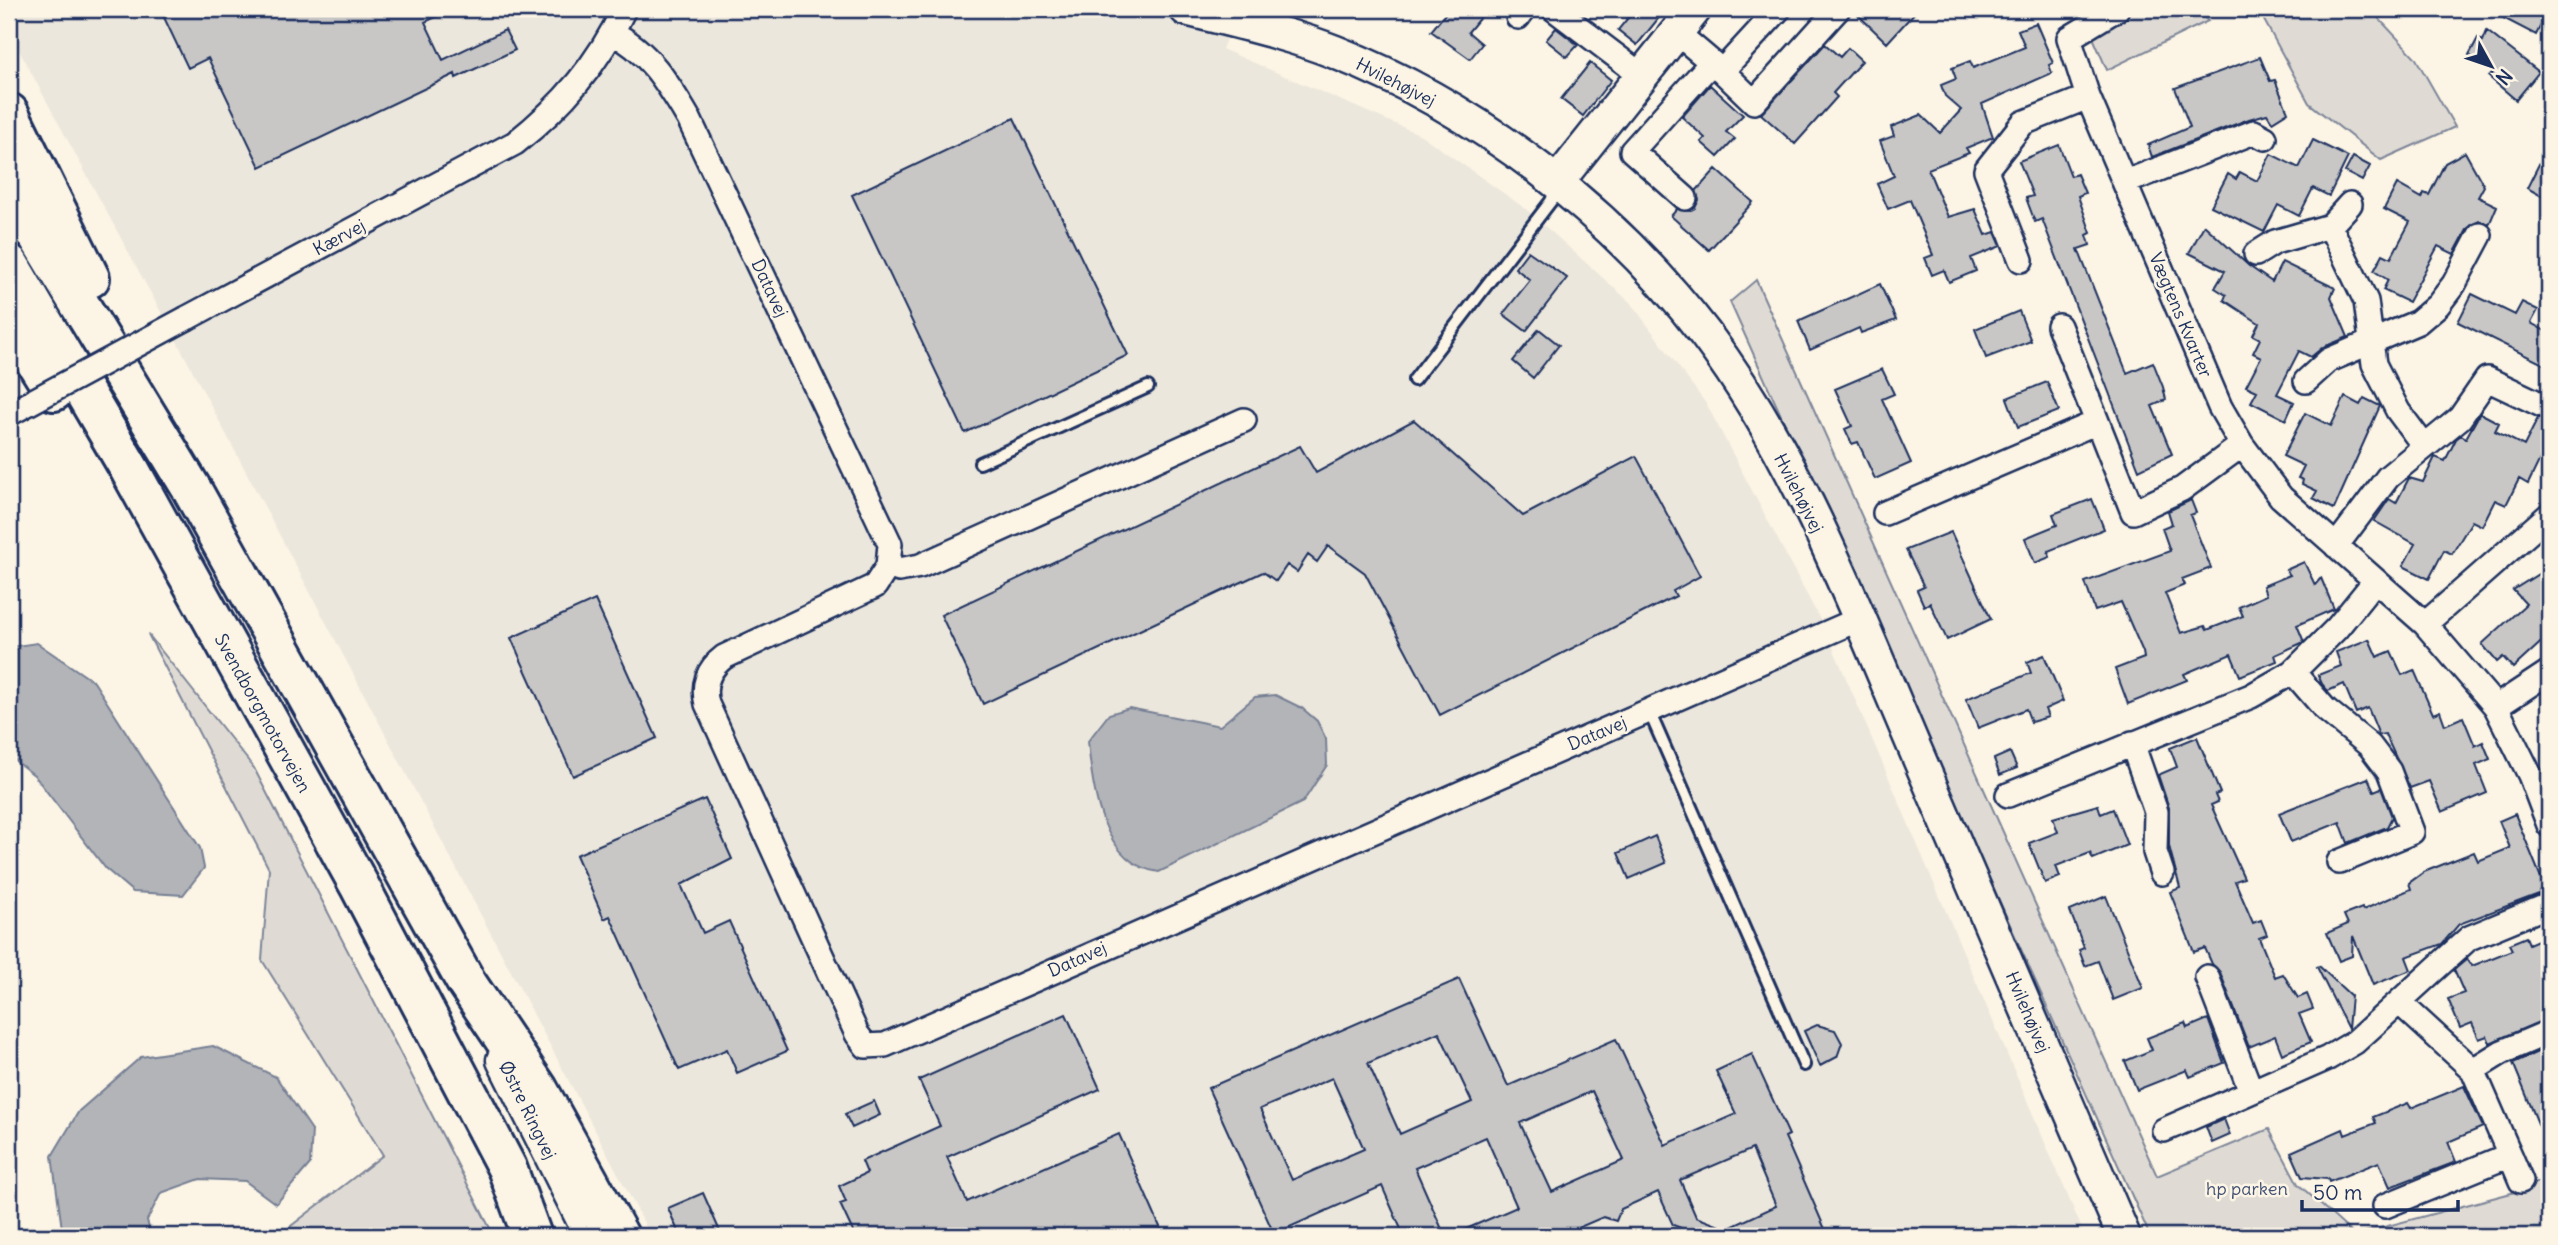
<svg xmlns="http://www.w3.org/2000/svg" width="2558" height="1245" viewBox="0 0 2558 1245" font-family="Delius,sans-serif">
<style>
.built{fill:#ece7dc}
.green{fill:#dfdbd4;stroke:#7d8599;stroke-width:2}
.water{fill:#b2b4b8;stroke:#767f94;stroke-width:2}
.building{fill:#c8c7c6;stroke:#1b2f5e;stroke-width:2;fill-rule:evenodd}
.lines{fill:none;stroke-linecap:round;stroke-linejoin:round}
.lane-casing{stroke:#1b2f5e;stroke-width:16}
.street-casing{stroke:#1b2f5e;stroke-width:28}
.secondary-casing{stroke:#1b2f5e;stroke-width:37}
.highway-casing{stroke:#1b2f5e;stroke-width:44}
.lane{stroke:#fcf5e5;stroke-width:10}
.street{stroke:#fcf5e5;stroke-width:23}
.secondary{stroke:#fcf5e5;stroke-width:32}
.highway{stroke:#fcf5e5;stroke-width:38}
.street-bridge-casing{stroke:#1b2f5e;stroke-width:28;stroke-linecap:butt}
.street-bridge{stroke:#fcf5e5;stroke-width:23}
.labels{text-anchor:middle;dominant-baseline:central;stroke-width:5;stroke-linejoin:round;paint-order:stroke}
.street-label{font-size:18px;fill:#1b2f5e;stroke:#fcf5e5}
.park-label{font-size:18px;fill:#425176;stroke:#fcf5e5}
</style>
<rect width="100%" height="100%" fill="#fcf5e5"/>
<filter id="ink" filterUnits="userSpaceOnUse"><feTurbulence type="fractalNoise" baseFrequency=".0143" numOctaves="2"/><feDisplacementMap in="SourceGraphic" scale="14" xChannelSelector="R" yChannelSelector="G"/><feConvolveMatrix kernelMatrix="1 2 1 2 8 2 1 2 1" color-interpolation-filters="sRGB"/></filter>
<g filter="url(#ink)">
<path class="built" d="M 9,9 L 1239,9 L 1222,49 L 1421,135 L 1526,209 L 1631,303 L 1707,405 L 1825,629 L 2085,1236 L 651,1236 L 181,349 L 9,32 Z"/>
<path class="green" d="M 2130,9 L 2195,9 L 2208,21 L 2107,70 L 2092,35 Z
M 2258,9 L 2370,9 L 2415,57 L 2455,127 L 2381,160 L 2309,103 Z
M 1756,280 L 2157,1176 L 2269,1129 L 2298,1184 L 2354,1235 L 2515,1192 L 2549,1177 L 2549,1236 L 2150,1236 L 1730,302 Z
M 148,634 L 254,768 L 494,1236 L 278,1236 L 383,1155 L 262,960 L 269,869 Z"/>
<path class="water" d="M 37,643 L 94,682 L 200,848 L 204,868 L 183,895 L 133,892 L 106,869 L 34,775 L 9,756 L 9,647 Z
M 1275,695 L 1302,708 L 1317,721 L 1326,739 L 1327,765 L 1303,802 L 1159,872 C 1102,865 1092,788 1088,741 L 1109,714 L 1129,708 L 1220,726 L 1255,697 Z
M 213,1046 L 276,1077 L 312,1130 L 310,1164 L 276,1204 L 245,1181 L 200,1179 L 161,1193 L 147,1220 L 151,1236 L 63,1236 L 52,1156 L 79,1111 L 141,1057 Z"/>
<path class="building" d="M 160,9 L 453,9 L 425,22 L 443,60 L 505,30 L 515,50 L 456,78 L 455,74 L 260,167 L 208,58 L 188,68 Z
M 1449,9 L 1487,9 L 1468,32 L 1482,44 L 1470,59 L 1431,31 Z
M 1635,9 L 1666,9 L 1637,45 L 1618,30 Z
M 1852,9 L 1918,9 L 1887,43 Z
M 2486,9 L 2549,9 L 2536,35 Z
M 2036,23 L 2053,63 L 2049,65 L 2052,73 L 1982,104 L 1993,137 L 1966,148 L 1969,153 L 1928,169 L 1948,217 L 1975,209 L 1986,235 L 1995,232 L 2001,246 L 1971,258 L 1976,271 L 1949,282 L 1944,270 L 1932,275 L 1925,258 L 1933,255 L 1910,200 L 1888,209 L 1877,184 L 1894,176 L 1880,141 L 1894,136 L 1891,127 L 1921,115 L 1940,133 L 1961,110 L 1945,96 L 1941,85 L 1956,79 L 1952,68 L 1970,61 L 1973,68 L 2025,47 L 2018,30 Z
M 1556,28 L 1578,45 L 1567,57 L 1546,40 Z
M 2487,31 L 2539,72 L 2516,100 L 2489,77 L 2495,71 L 2469,55 L 2478,38 L 2483,41 Z
M 1825,44 L 1840,57 L 1848,48 L 1862,61 L 1833,93 L 1837,97 L 1795,144 L 1761,114 Z
M 2260,57 L 2270,81 L 2275,80 L 2288,112 L 2272,122 L 2267,114 L 2249,119 L 2152,157 L 2148,145 L 2190,127 L 2175,88 Z
M 1590,63 L 1611,80 L 1583,116 L 1561,99 Z
M 1710,85 L 1743,115 L 1726,132 L 1735,139 L 1718,157 L 1701,142 L 1705,138 L 1682,117 Z
M 1014,118 L 1128,355 L 965,433 L 852,195 Z
M 2313,140 L 2348,157 L 2329,196 L 2313,188 L 2299,216 L 2278,205 L 2264,232 L 2211,206 L 2228,174 L 2236,179 L 2240,172 L 2257,181 L 2271,154 L 2299,168 Z
M 2549,144 L 2549,200 L 2527,188 Z
M 2059,145 L 2071,176 L 2077,174 L 2085,193 L 2078,196 L 2091,233 L 2087,235 L 2090,245 L 2078,249 L 2127,373 L 2153,362 L 2163,387 L 2166,400 L 2152,406 L 2172,454 L 2139,470 L 2042,219 L 2035,222 L 2026,198 L 2033,196 L 2019,161 Z
M 2465,152 L 2484,186 L 2478,197 L 2497,206 L 2489,225 L 2479,221 L 2468,228 L 2454,254 L 2438,246 L 2408,302 L 2383,290 L 2388,280 L 2374,271 L 2383,254 L 2391,258 L 2410,222 L 2384,209 L 2397,184 L 2422,198 L 2424,193 L 2429,195 L 2445,163 Z
M 2353,157 L 2370,166 L 2362,181 L 2345,172 Z
M 1716,169 L 1753,202 L 1709,250 L 1671,216 L 1677,209 L 1689,211 L 1695,208 L 1699,200 L 1696,191 Z
M 2204,225 L 2249,266 L 2272,282 L 2282,262 L 2335,288 L 2331,297 L 2348,337 L 2323,347 L 2311,357 L 2299,351 L 2277,394 L 2294,402 L 2286,420 L 2251,402 L 2257,391 L 2246,386 L 2261,357 L 2253,353 L 2260,339 L 2253,335 L 2259,323 L 2224,300 L 2226,295 L 2215,288 L 2225,271 L 2189,253 Z
M 1528,251 L 1567,278 L 1526,331 L 1503,314 L 1530,280 L 1515,268 Z
M 1880,284 L 1896,320 L 1861,333 L 1859,328 L 1810,350 L 1798,321 Z
M 2472,294 L 2515,315 L 2522,302 L 2538,310 L 2531,323 L 2549,333 L 2549,367 L 2458,322 Z
M 2019,311 L 2031,341 L 1986,358 L 1975,329 Z
M 1539,329 L 1559,345 L 1533,378 L 1513,361 Z
M 1882,369 L 1894,394 L 1882,399 L 1911,463 L 1875,479 L 1858,442 L 1852,444 L 1845,429 L 1852,426 L 1835,389 Z
M 2047,382 L 2059,411 L 2018,427 L 2007,398 Z
M 2345,397 L 2360,405 L 2364,398 L 2380,406 L 2334,509 L 2313,498 L 2317,491 L 2302,484 L 2303,480 L 2298,478 L 2304,466 L 2283,456 L 2305,413 L 2331,426 Z
M 2480,413 L 2499,423 L 2495,431 L 2524,446 L 2538,418 L 2549,417 L 2549,461 L 2541,457 L 2528,484 L 2519,479 L 2506,505 L 2495,500 L 2482,526 L 2472,521 L 2452,554 L 2444,550 L 2429,579 L 2403,566 L 2415,544 L 2374,521 L 2389,499 L 2396,503 L 2409,478 L 2423,482 L 2435,457 L 2445,461 L 2456,439 L 2461,435 L 2466,438 Z
M 1414,420 L 1523,516 L 1636,456 L 1700,576 L 1673,591 L 1676,596 L 1440,715 L 1365,573 L 1328,546 L 1317,562 L 1308,555 L 1297,572 L 1287,565 L 1276,581 L 1263,572 L 983,704 L 941,615 L 1300,446 L 1316,473 Z
M 2092,499 L 2104,529 L 2048,551 L 2050,557 L 2035,563 L 2025,538 L 2057,525 L 2053,514 Z
M 2191,500 L 2196,513 L 2190,515 L 2211,568 L 2182,579 L 2185,585 L 2165,593 L 2181,633 L 2205,626 L 2207,630 L 2243,616 L 2239,607 L 2266,595 L 2263,586 L 2290,575 L 2286,570 L 2304,562 L 2315,585 L 2321,578 L 2334,609 L 2297,625 L 2304,642 L 2275,655 L 2277,661 L 2240,676 L 2231,654 L 2184,674 L 2187,680 L 2128,704 L 2115,669 L 2144,658 L 2143,652 L 2121,602 L 2095,611 L 2085,582 L 2170,551 L 2162,528 L 2172,524 L 2168,511 Z
M 1951,532 L 1991,619 L 1947,640 L 1930,603 L 1924,606 L 1917,590 L 1924,587 L 1906,550 Z
M 2540,573 L 2549,590 L 2549,635 L 2513,668 L 2503,657 L 2497,662 L 2482,644 L 2526,604 L 2513,590 Z
M 595,600 L 657,738 L 573,776 L 511,638 Z
M 2369,639 L 2377,657 L 2391,651 L 2402,675 L 2414,670 L 2433,714 L 2440,711 L 2445,725 L 2463,717 L 2475,746 L 2483,742 L 2490,759 L 2476,765 L 2487,793 L 2442,812 L 2429,781 L 2410,788 L 2385,734 L 2379,735 L 2368,708 L 2356,713 L 2344,684 L 2328,691 L 2322,684 L 2318,675 L 2341,666 L 2336,652 Z
M 2044,655 L 2063,701 L 2045,709 L 2048,717 L 2031,722 L 2026,709 L 1978,728 L 1966,699 L 2031,673 L 2027,662 Z
M 2197,737 L 2220,793 L 2215,795 L 2218,802 L 2211,805 L 2244,878 L 2235,881 L 2253,923 L 2261,920 L 2267,935 L 2259,938 L 2275,977 L 2283,974 L 2298,998 L 2307,994 L 2313,1009 L 2299,1014 L 2311,1042 L 2282,1054 L 2275,1036 L 2249,1047 L 2220,972 L 2212,964 L 2205,948 L 2194,952 L 2170,892 L 2180,888 L 2169,846 L 2169,808 L 2158,775 L 2177,767 L 2170,748 Z
M 2010,752 L 2017,768 L 2000,775 L 1994,759 Z
M 2368,778 L 2374,791 L 2381,788 L 2392,817 L 2387,827 L 2348,843 L 2340,822 L 2291,842 L 2279,813 Z
M 705,799 L 732,859 L 681,885 L 703,933 L 729,921 L 787,1051 L 737,1073 L 727,1049 L 679,1070 L 610,916 L 604,919 L 576,855 Z
M 2098,805 L 2101,814 L 2113,809 L 2127,845 L 2093,859 L 2090,853 L 2056,866 L 2060,877 L 2045,883 L 2029,843 L 2058,832 L 2053,818 Z
M 2515,814 L 2544,885 L 2539,894 L 2459,924 L 2442,944 L 2406,957 L 2411,970 L 2373,985 L 2353,936 L 2352,956 L 2339,961 L 2327,933 L 2348,924 L 2344,915 L 2362,908 L 2363,910 L 2411,889 L 2409,883 L 2424,872 L 2474,852 L 2478,861 L 2510,848 L 2499,821 Z
M 1655,836 L 1666,863 L 1629,879 L 1618,853 Z
M 2106,896 L 2143,988 L 2113,1000 L 2098,961 L 2085,966 L 2079,950 L 2084,948 L 2070,911 Z
M 2549,935 L 2549,1018 L 2490,1043 L 2487,1036 L 2479,1039 L 2472,1023 L 2460,1028 L 2448,999 L 2464,993 L 2454,970 L 2467,959 L 2472,966 L 2512,950 L 2509,944 L 2526,937 L 2529,944 Z
M 2319,966 L 2351,996 L 2348,1029 L 2317,967 Z
M 1459,979 L 1508,1086 L 1616,1039 L 1665,1145 L 1736,1114 L 1716,1071 L 1752,1054 L 1789,1135 L 1785,1137 L 1828,1236 L 1702,1236 L 1673,1225 L 1658,1192 L 1621,1209 L 1616,1221 L 1603,1217 L 1573,1230 L 1576,1236 L 1450,1236 L 1517,1207 L 1486,1137 L 1415,1168 L 1445,1236 L 1404,1236 L 1382,1186 L 1274,1234 L 1208,1088 ZM 1439,1032 L 1472,1102 L 1400,1134 L 1368,1063 ZM 1332,1078 L 1364,1149 L 1292,1180 L 1260,1109 ZM 1592,1091 L 1624,1160 L 1552,1192 L 1520,1123 ZM 1752,1149 L 1776,1206 L 1727,1229 L 1696,1217 L 1680,1180 Z
M 1066,1014 L 1100,1089 L 947,1157 L 967,1202 L 1119,1134 L 1164,1236 L 855,1236 L 840,1204 L 846,1202 L 839,1186 L 867,1173 L 862,1161 L 940,1126 L 919,1080 Z
M 2208,1019 L 2224,1063 L 2190,1077 L 2187,1070 L 2137,1090 L 2125,1061 L 2152,1050 L 2147,1038 L 2185,1023 L 2187,1028 Z
M 1817,1025 L 1835,1030 L 1842,1043 L 1837,1057 L 1820,1066 L 1804,1031 Z
M 2549,1047 L 2549,1150 L 2513,1063 Z
M 2464,1086 L 2483,1127 L 2448,1142 L 2456,1162 L 2390,1187 L 2379,1162 L 2329,1182 L 2328,1179 L 2302,1177 L 2291,1152 L 2343,1129 L 2345,1135 L 2376,1123 L 2373,1117 L 2408,1103 L 2411,1108 Z
M 874,1101 L 880,1115 L 852,1128 L 845,1114 Z
M 2224,1119 L 2230,1135 L 2212,1143 L 2206,1127 Z
M 703,1193 L 722,1236 L 680,1236 L 668,1208 Z"/>
<g class="lines">
<g class="lane-casing">
<path id="lane" d="M 1414,380 L 1551,201 L 1556,189
M 980,463 L 1148,387
M 1649,711 L 1804,1065"/>
</g>
<g class="street-casing">
<path id="street" d="M 1554,9 L 1641,75
M 2117,9 L 2069,38 L 2088,97 L 2220,407 L 2242,445 L 2281,497 L 2425,624 L 2496,707 L 2530,775 L 2549,825
M 1518,17 L 1524,9
M 1676,32 L 1722,71 L 1779,9
M 612,33 C 648,49 670,87 689,119 L 890,544 L 888,566 L 875,586 L 724,657 C 708,669 702,685 707,704 L 857,1034 L 866,1046 L 885,1045 L 1859,619
M 1722,71 L 1754,102 L 1838,9
M 2126,182 L 2254,132 L 2265,138
M 1685,198 L 1632,151 L 1711,63
M 2330,226 L 2366,301 L 2374,364 L 2398,411 L 2424,446
M 2256,254 L 2275,242 L 2330,226 L 2350,204
M 2021,260 L 1986,170 L 2023,123 L 2088,97
M 187,318 L 515,143 C 563,105 598,64 624,9
M 2059,326 L 2133,512 L 2182,489 L 2242,445
M 2306,381 L 2329,360 L 2418,322 L 2438,305 L 2454,284 L 2480,235
M 1885,513 L 2095,423
M 2336,546 L 2388,477 L 2460,418 L 2487,379 L 2542,405
M 888,566 L 899,570 L 920,566 L 1244,420
M 2425,624 L 2549,515
M 2293,672 L 2325,709 L 2370,746 L 2389,771 L 2412,832 L 2339,862
M 2496,707 L 2549,672
M 2132,743 L 2156,812 L 2155,852 L 2162,873
M 2008,795 L 2251,696 L 2293,672 L 2337,628 L 2375,581
M 2207,977 L 2251,1091
M 2473,1070 L 2502,1052 L 2549,1032
M 2164,1130 L 2328,1058 L 2355,1042 L 2469,938 L 2549,905
M 2510,1155 L 2521,1181
M 2385,1206 L 2510,1155 L 2473,1070 L 2400,1003"/>
</g>
<g class="secondary-casing">
<path id="secondary" d="M 1186,9 C 1236,22 1287,33 1335,52 C 1478,108 1613,213 1706,335 C 1799,458 1855,609 1915,749 C 1985,912 2054,1074 2124,1236
M 1558,181 L 1695,9
M 503,1060 L 591,1236"/>
</g>
<g class="highway-casing">
<path id="highway" d="M 9,113 L 90,278
M 9,188 L 191,488 L 466,982 L 538,1089 L 619,1236
M 9,264 L 130,470 L 359,885 L 507,1168 L 532,1236
M 9,319 L 54,391"/>
</g>
<use href="#lane" class="lane"/>
<use href="#street" class="street"/>
<use href="#secondary" class="secondary"/>
<use href="#highway" class="highway"/>
<g class="street-bridge-casing">
<path id="street-bridge" d="M 9,414 L 187,318"/>
</g>
<use href="#street-bridge" class="street-bridge"/>
</g>
</g>
<g class="labels">
<g class="street-label">
<text transform="translate(1396 82) rotate(27)">Hvilehøjvej</text>
<text transform="translate(339 237) rotate(-28)">Kærvej</text>
<text transform="translate(770 288) rotate(65)">Datavej</text>
<text transform="translate(2181 315) rotate(67)">Vægtens Kvarter</text>
<text transform="translate(1799 493) rotate(63)">Hvilehøjvej</text>
<text transform="translate(263 713) rotate(61)">Svendborgmotorvejen</text>
<text transform="translate(1597 733) rotate(-23)">Datavej</text>
<text transform="translate(1077 959) rotate(-24)">Datavej</text>
<text transform="translate(2028 1012) rotate(67)">Hvilehøjvej</text>
<text transform="translate(528 1110) rotate(64)">Østre Ringvej</text>
</g>
<g class="park-label">
<text x="2247" y="1188">hp parken</text>
</g>
</g>
<rect width="2558" height="1245" fill="none" stroke="#fcf5e5" stroke-width="35"/>
<rect x="18" y="18" width="2523" height="1210" fill="none" stroke="#1b2f5e" stroke-width="2.5" filter="url(#ink)"/>
<g transform="translate(2491 66) rotate(130)" stroke="#fcf5e5" stroke-width="5" paint-order="stroke">
<path d="M0-5L12 26L0 18L-12 26Z" fill="#1b2f5e"/>
<text y="-10" font-size="19" font-weight="bold" text-anchor="middle" fill="#1b2f5e">N</text>
</g>
<path d="M2302 1200v10h156v-10" fill="none" stroke="#1b2f5e" stroke-width="3.5"/>
<text x="2313" y="1200" font-size="21" fill="#1b2f5e" stroke="#fcf5e5" stroke-width="5" paint-order="stroke">50 m</text>
</svg>
